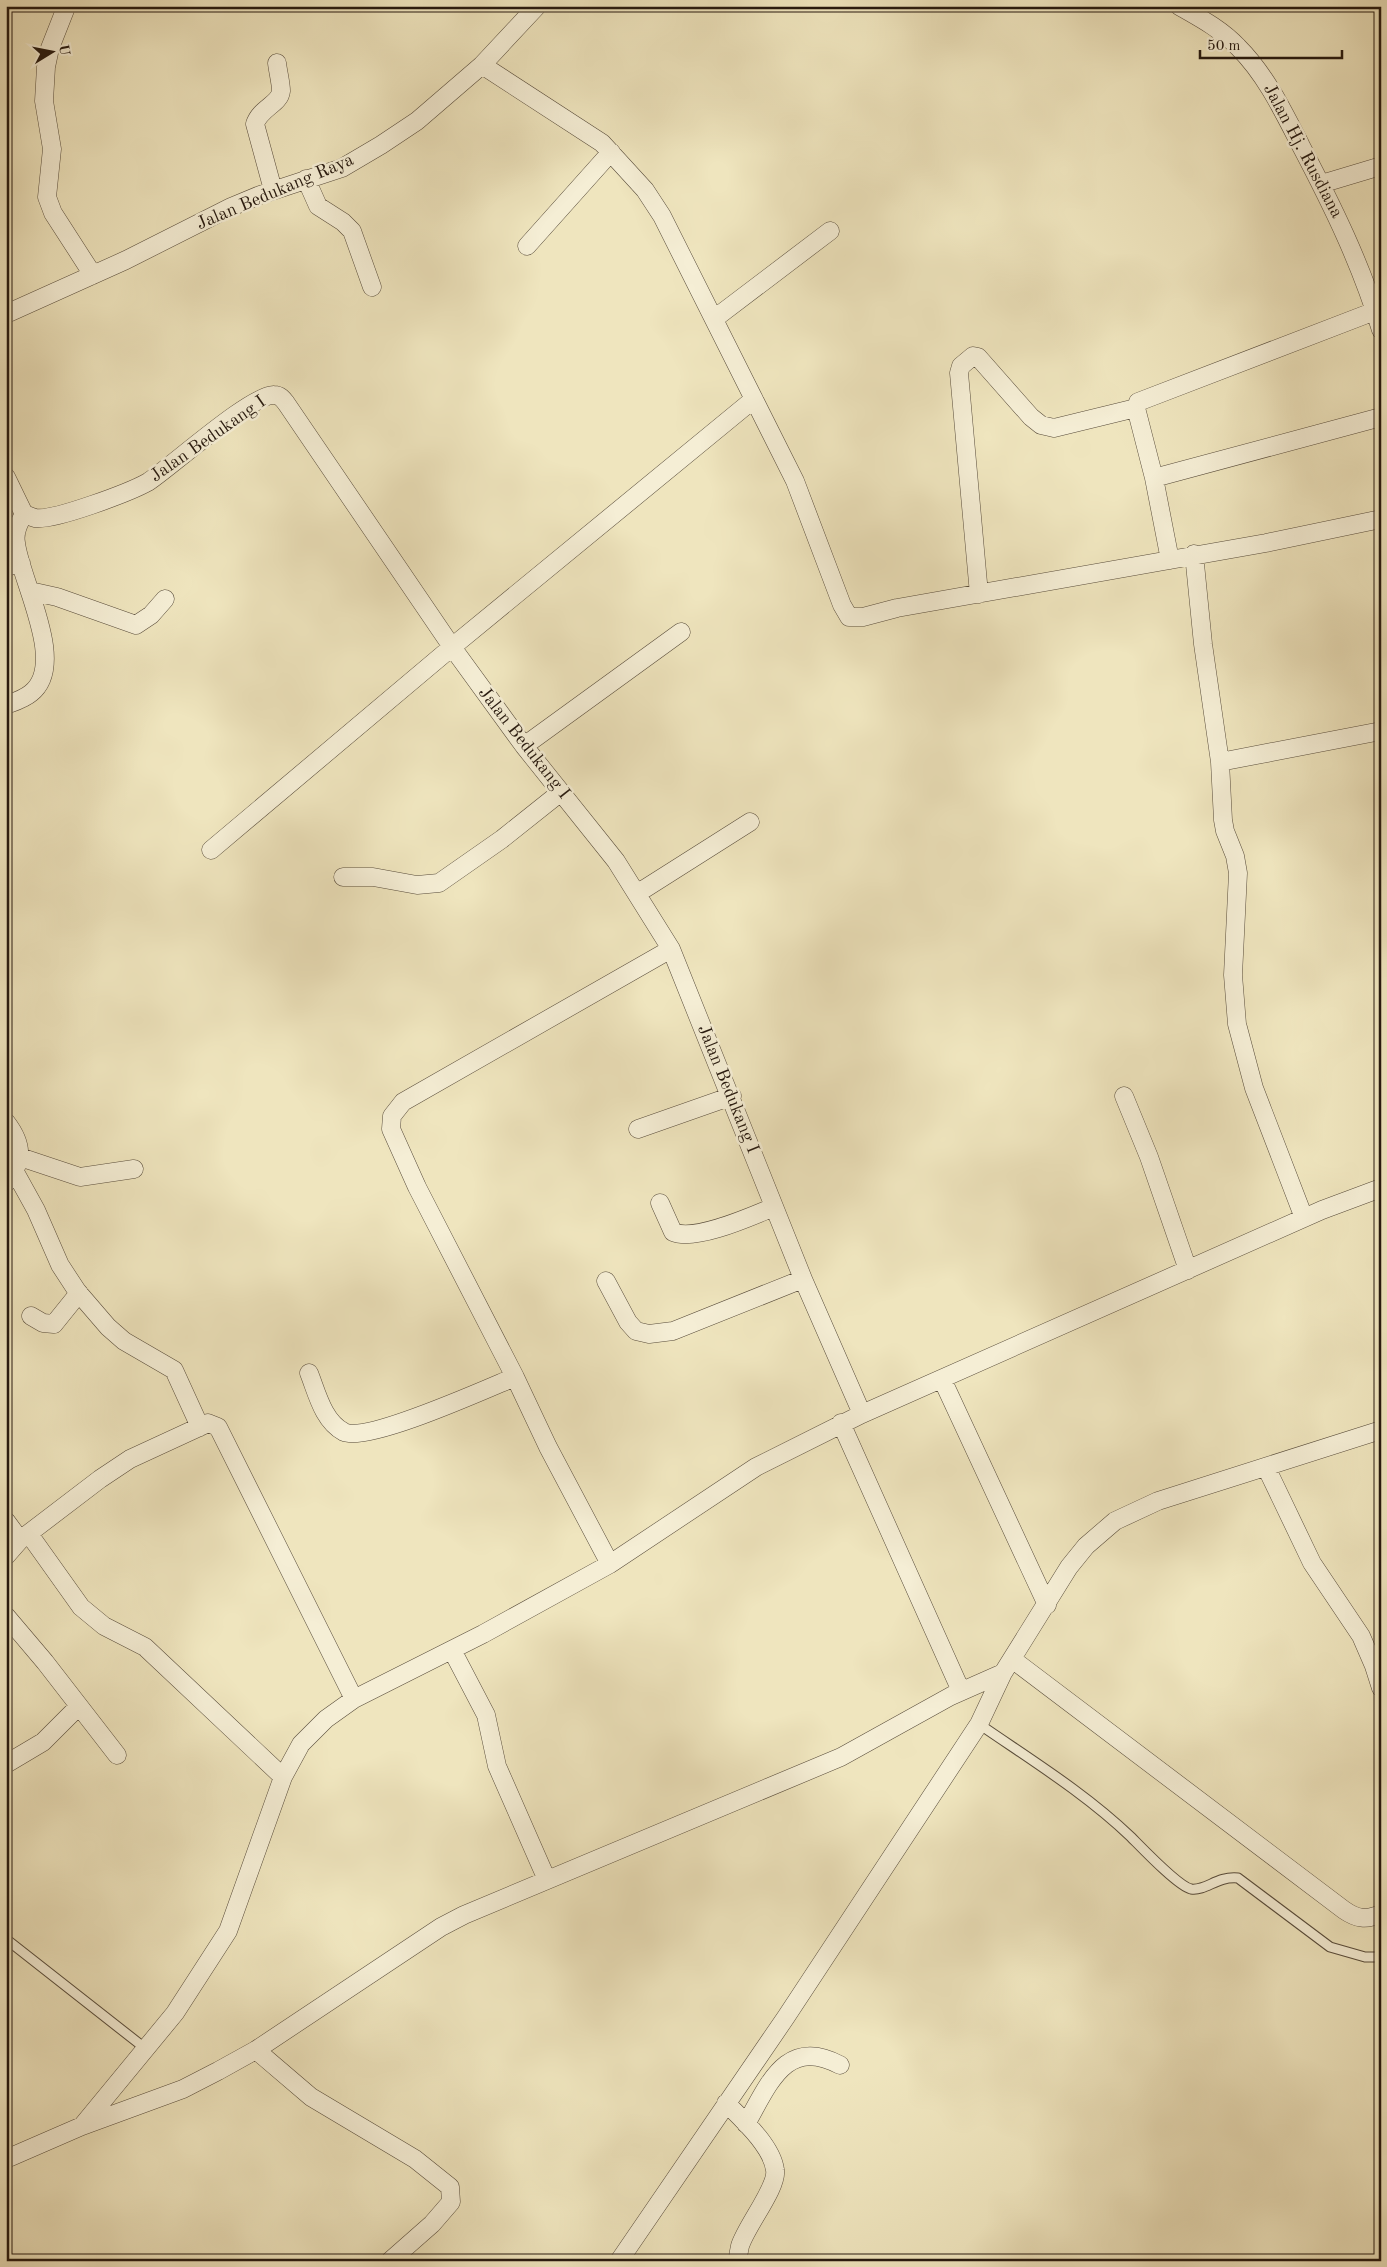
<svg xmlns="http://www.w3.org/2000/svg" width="1387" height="2267" viewBox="0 0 1387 2267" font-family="'Old Standard TT',serif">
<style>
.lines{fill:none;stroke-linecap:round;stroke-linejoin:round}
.lane-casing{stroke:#584c3b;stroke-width:11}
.street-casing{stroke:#584c3b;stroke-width:19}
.lane{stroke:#f5eed5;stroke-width:9}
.street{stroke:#f5eed5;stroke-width:18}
.labels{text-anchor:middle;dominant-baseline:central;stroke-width:5;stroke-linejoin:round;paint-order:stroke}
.street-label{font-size:18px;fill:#26190f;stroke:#f5eed5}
</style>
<rect width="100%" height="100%" fill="#efe5be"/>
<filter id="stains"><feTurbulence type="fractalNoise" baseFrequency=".004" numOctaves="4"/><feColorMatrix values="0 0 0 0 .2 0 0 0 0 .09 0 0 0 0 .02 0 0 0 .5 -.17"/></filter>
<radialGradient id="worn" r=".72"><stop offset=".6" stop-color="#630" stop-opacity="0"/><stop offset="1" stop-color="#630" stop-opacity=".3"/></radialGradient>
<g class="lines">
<g class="lane-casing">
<path id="lane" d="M 979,1724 C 1031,1760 1085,1793 1131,1837 C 1142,1848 1178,1886 1191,1889 C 1207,1891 1216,1876 1238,1878 L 1330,1947 L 1365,1957 L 1381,1957
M 6,1939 L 146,2049"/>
</g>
<g class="street-casing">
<path id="street" d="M 1179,6 C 1200,18 1221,29 1238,47 C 1266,75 1283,111 1301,146 C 1333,207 1361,264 1381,330
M 65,10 L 50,48 L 46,67 L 44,101 L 52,149 L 47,197 L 53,213 L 93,275
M 482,65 L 602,143 L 645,190 L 662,216 L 795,481 L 842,605 L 849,617 L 863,617 L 897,608 L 1266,543 L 1381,519
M 306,179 L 318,206 L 343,222 L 352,231 L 372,287
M 1321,184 L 1381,166
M 273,190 L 255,124 C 260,108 280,104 281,91 C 281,83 278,72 277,63
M 527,246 L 611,152
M 6,314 L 126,260 L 231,207 L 260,195 L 342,168 L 381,145 L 417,121 L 482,65 L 537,6
M 714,319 L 830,231
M 6,477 L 24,514 C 28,515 31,517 35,518 C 54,521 130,492 148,482 C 171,467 252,394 274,395 C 280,395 283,399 286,403 L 452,647 L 524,746 L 616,861 L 671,949 L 803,1279 L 862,1414
M 1154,478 L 1381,417
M 1194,554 L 1203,644 L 1220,762 L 1223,820 L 1225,831 L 1235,856 L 1238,873 L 1233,975 L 1237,1024 L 1254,1088 L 1304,1218
M 1170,560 L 1154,478 L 1136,408 L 1138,402 L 1375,311
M 6,567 L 21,563
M 30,591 L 57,597 L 136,625 L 151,615 L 165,599
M 979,594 L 959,373 L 961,366 L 973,356 L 978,357 L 1031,417 L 1041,425 L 1054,428 L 1136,408
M 6,705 C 14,702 24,699 31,693 C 68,664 20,580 16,543 C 14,532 19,523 24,514
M 524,746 L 681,632
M 1220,762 L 1381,731
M 211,850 L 452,647 L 754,399
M 343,877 L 373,877 L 417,885 L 439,883 L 502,839 L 561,792
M 638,893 L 750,822
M 1124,1096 L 1149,1157 L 1188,1270
M 6,1122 C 23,1144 24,1161 6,1183
M 638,1129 L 732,1096
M 20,1157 L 80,1177 L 134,1169
M 15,1172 L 36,1210 L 60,1265 L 77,1291 L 108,1327 L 124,1341 L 174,1370 L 200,1427
M 660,1203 L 673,1232 C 695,1242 752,1216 774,1207
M 606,1281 L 628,1322 L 636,1331 L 649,1334 L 673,1331 L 803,1279
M 31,1316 L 43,1323 L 54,1324 L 79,1293
M 309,1373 C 317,1393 323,1421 344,1432 C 367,1443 486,1389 515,1377
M 942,1379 L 1047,1605
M 841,1423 L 961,1691
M 1266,1467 L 1312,1563 L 1361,1636 L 1374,1666 L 1381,1688
M 6,1521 L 20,1540
M 29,1534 L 81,1607 L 104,1626 L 145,1647 L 283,1777
M 6,1556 L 20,1540 L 100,1479 L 130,1459 L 208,1423 L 218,1427 L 354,1699
M 610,1564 L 548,1447 L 515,1377 L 417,1187 L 391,1129 L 392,1116 L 403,1102 L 671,949
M 6,1616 L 45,1662 L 117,1755
M 452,1650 L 486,1715 L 497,1766 L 547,1880
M 1012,1659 L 1344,1910 C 1357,1919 1366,1920 1381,1914
M 6,1764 L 43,1742 L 79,1706
M 256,2050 L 311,2097 L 415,2159 L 450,2187 L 451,2202 L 432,2224 L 390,2261
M 726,2103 C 742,2119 772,2146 775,2170 C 778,2187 746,2226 740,2246 C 739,2250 738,2256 738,2261
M 746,2124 C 769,2084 786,2036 840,2065
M 82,2126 L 175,2013 L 228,1931 L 283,1777 L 301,1744 L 326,1719 L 354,1699 L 483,1634 L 610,1564 L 756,1467 L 862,1414 L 1322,1210 L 1381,1188
M 6,2159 L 82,2126 L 183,2089 L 218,2071 L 256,2050 L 441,1927 L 464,1915 L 841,1757 L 951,1696 L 1003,1673
M 619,2261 L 786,2017 L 979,1724 L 1003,1673 L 1069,1567 L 1086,1546 L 1115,1521 L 1158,1501 L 1381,1430"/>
</g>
<use href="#lane" class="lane"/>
<use href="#street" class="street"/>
</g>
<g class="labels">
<g class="street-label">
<text transform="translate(1303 151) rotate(62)">Jalan Hj. Rusdiana</text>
<text transform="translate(275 192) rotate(-23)">Jalan Bedukang Raya</text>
<text transform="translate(208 439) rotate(-35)">Jalan Bedukang I</text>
<text transform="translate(524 743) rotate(52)">Jalan Bedukang I</text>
<text transform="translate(728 1089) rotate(68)">Jalan Bedukang I</text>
</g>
</g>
<rect width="1387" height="2267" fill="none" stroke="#efe5be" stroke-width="25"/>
<rect x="8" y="8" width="1372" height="2252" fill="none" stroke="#26190f" stroke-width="2.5"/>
<rect x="12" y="12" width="1362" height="2242" fill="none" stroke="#26190f"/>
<g transform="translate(52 52) rotate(80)" stroke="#f5eed5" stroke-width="4" paint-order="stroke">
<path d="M0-4L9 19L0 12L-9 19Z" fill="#26190f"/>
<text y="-8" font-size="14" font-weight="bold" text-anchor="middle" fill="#26190f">U</text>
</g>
<path d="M1200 50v8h142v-8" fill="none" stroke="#26190f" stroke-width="2.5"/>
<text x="1207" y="50" font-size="15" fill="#26190f" stroke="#f5eed5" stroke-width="4" paint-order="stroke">50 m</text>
<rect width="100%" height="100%" filter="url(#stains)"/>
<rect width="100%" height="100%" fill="url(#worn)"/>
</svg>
